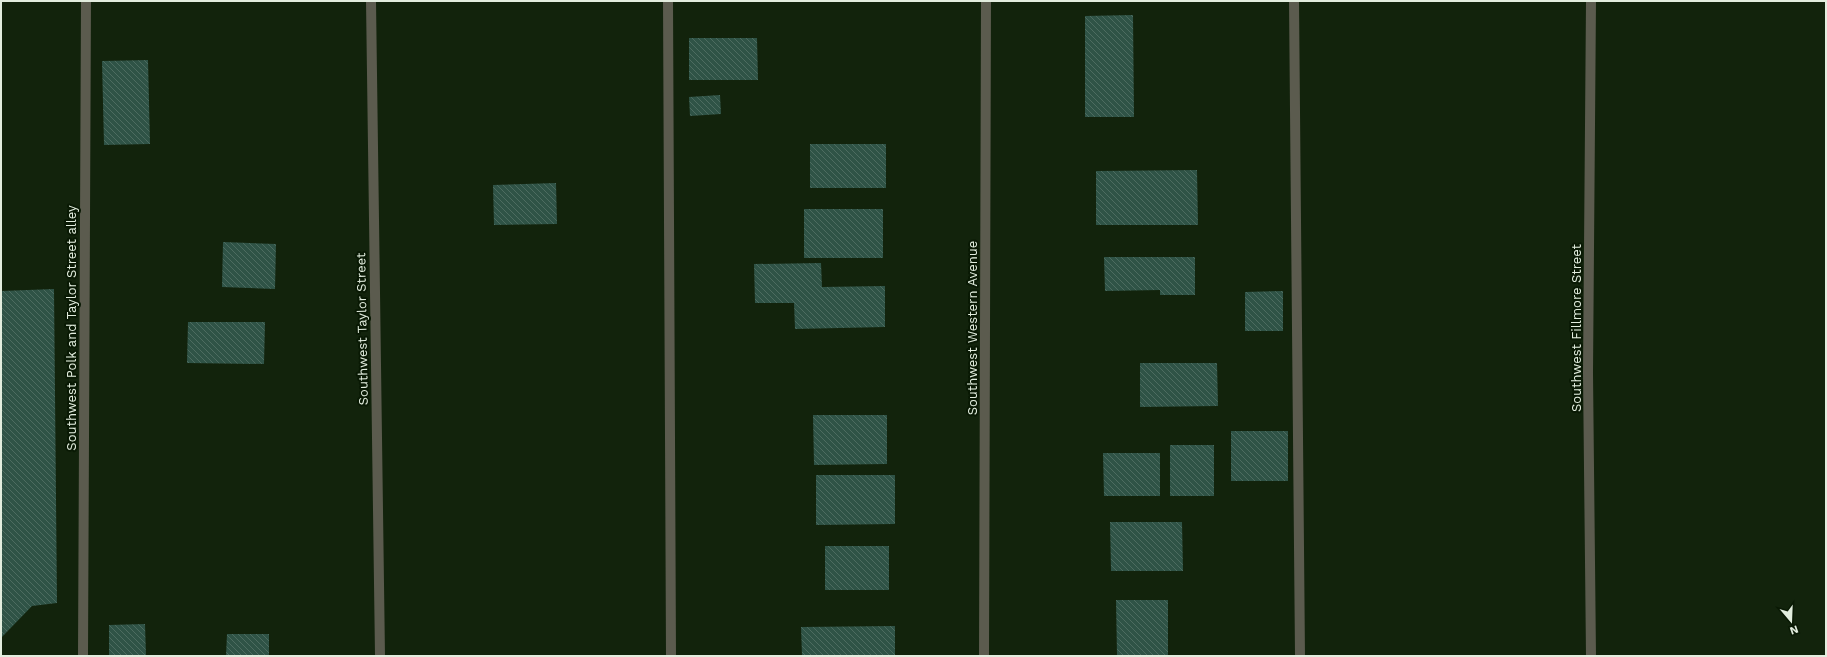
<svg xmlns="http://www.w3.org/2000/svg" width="1827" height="657" viewBox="0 0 1827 657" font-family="'Work Sans',sans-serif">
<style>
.building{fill:url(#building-back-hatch)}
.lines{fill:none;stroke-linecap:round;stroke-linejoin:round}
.lane{stroke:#5b5b4e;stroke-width:10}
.street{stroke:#5b5b4e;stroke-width:10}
.labels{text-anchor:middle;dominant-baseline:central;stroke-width:4;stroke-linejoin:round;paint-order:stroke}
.street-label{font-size:13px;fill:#e2edde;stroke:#091904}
</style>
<defs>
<pattern id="building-back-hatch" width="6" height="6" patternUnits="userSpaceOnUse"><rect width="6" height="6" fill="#2f5346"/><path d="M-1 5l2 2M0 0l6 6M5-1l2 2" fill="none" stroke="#4d6c60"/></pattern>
</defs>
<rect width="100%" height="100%" fill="#12230c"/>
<path class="building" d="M 1133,15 L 1134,117 L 1085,117 L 1085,16 Z
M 689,38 L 757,38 L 758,80 L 689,80 Z
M 148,60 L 150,144 L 104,145 L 102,61 Z
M 720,95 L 721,114 L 690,116 L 689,97 Z
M 810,144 L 886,144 L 886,188 L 810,188 Z
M 1197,170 L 1198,225 L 1096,225 L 1096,171 Z
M 556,183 L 557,224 L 494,225 L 493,185 Z
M 804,209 L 883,209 L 883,258 L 804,258 Z
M 223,242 L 276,244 L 275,289 L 222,287 Z
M 1104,257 L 1195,257 L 1195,295 L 1160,295 L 1160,290 L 1105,291 Z
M 821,263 L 822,287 L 885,286 L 885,327 L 795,329 L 794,303 L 755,303 L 754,264 Z
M 54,289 L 57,603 L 32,606 L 1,638 L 1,291 Z
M 1283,291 L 1283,331 L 1245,331 L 1245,292 Z
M 188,322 L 265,322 L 264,364 L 187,363 Z
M 1140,363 L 1217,363 L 1218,406 L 1140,407 Z
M 813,415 L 887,415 L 887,464 L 814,465 Z
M 1231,431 L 1288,431 L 1288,481 L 1231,481 Z
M 1170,445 L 1214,445 L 1214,496 L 1170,496 Z
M 1103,453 L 1160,453 L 1160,496 L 1104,496 Z
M 816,475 L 895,475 L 895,524 L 816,525 Z
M 1110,522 L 1182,522 L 1183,571 L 1111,571 Z
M 825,546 L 889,546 L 889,590 L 825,590 Z
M 1116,600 L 1168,600 L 1168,656 L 1117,656 Z
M 145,624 L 146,656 L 109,656 L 109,625 Z
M 895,626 L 895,656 L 802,656 L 801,627 Z
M 227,634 L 269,634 L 269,656 L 226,656 Z"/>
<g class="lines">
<path class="lane" d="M 668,1 L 671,656
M 1294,1 L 1300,656
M 83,656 L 86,1"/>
<path class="street" d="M 371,1 L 380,656
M 1591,1 L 1588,373 L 1591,656
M 984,656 L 986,1"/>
</g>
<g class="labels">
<g class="street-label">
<text transform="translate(71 328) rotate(-90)">Southwest Polk and Taylor Street alley</text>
<text transform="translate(972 328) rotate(-90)">Southwest Western Avenue</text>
<text transform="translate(1576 328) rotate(-90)">Southwest Fillmore Street</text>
<text transform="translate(362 329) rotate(-91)">Southwest Taylor Street</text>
</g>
</g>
<rect width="1827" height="657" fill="none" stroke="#e2edde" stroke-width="4"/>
<g transform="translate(1791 621) rotate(161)" stroke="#091904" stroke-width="3" paint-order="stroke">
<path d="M0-3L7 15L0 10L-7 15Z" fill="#e2edde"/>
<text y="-6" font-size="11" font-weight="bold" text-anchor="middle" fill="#e2edde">N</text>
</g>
</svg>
